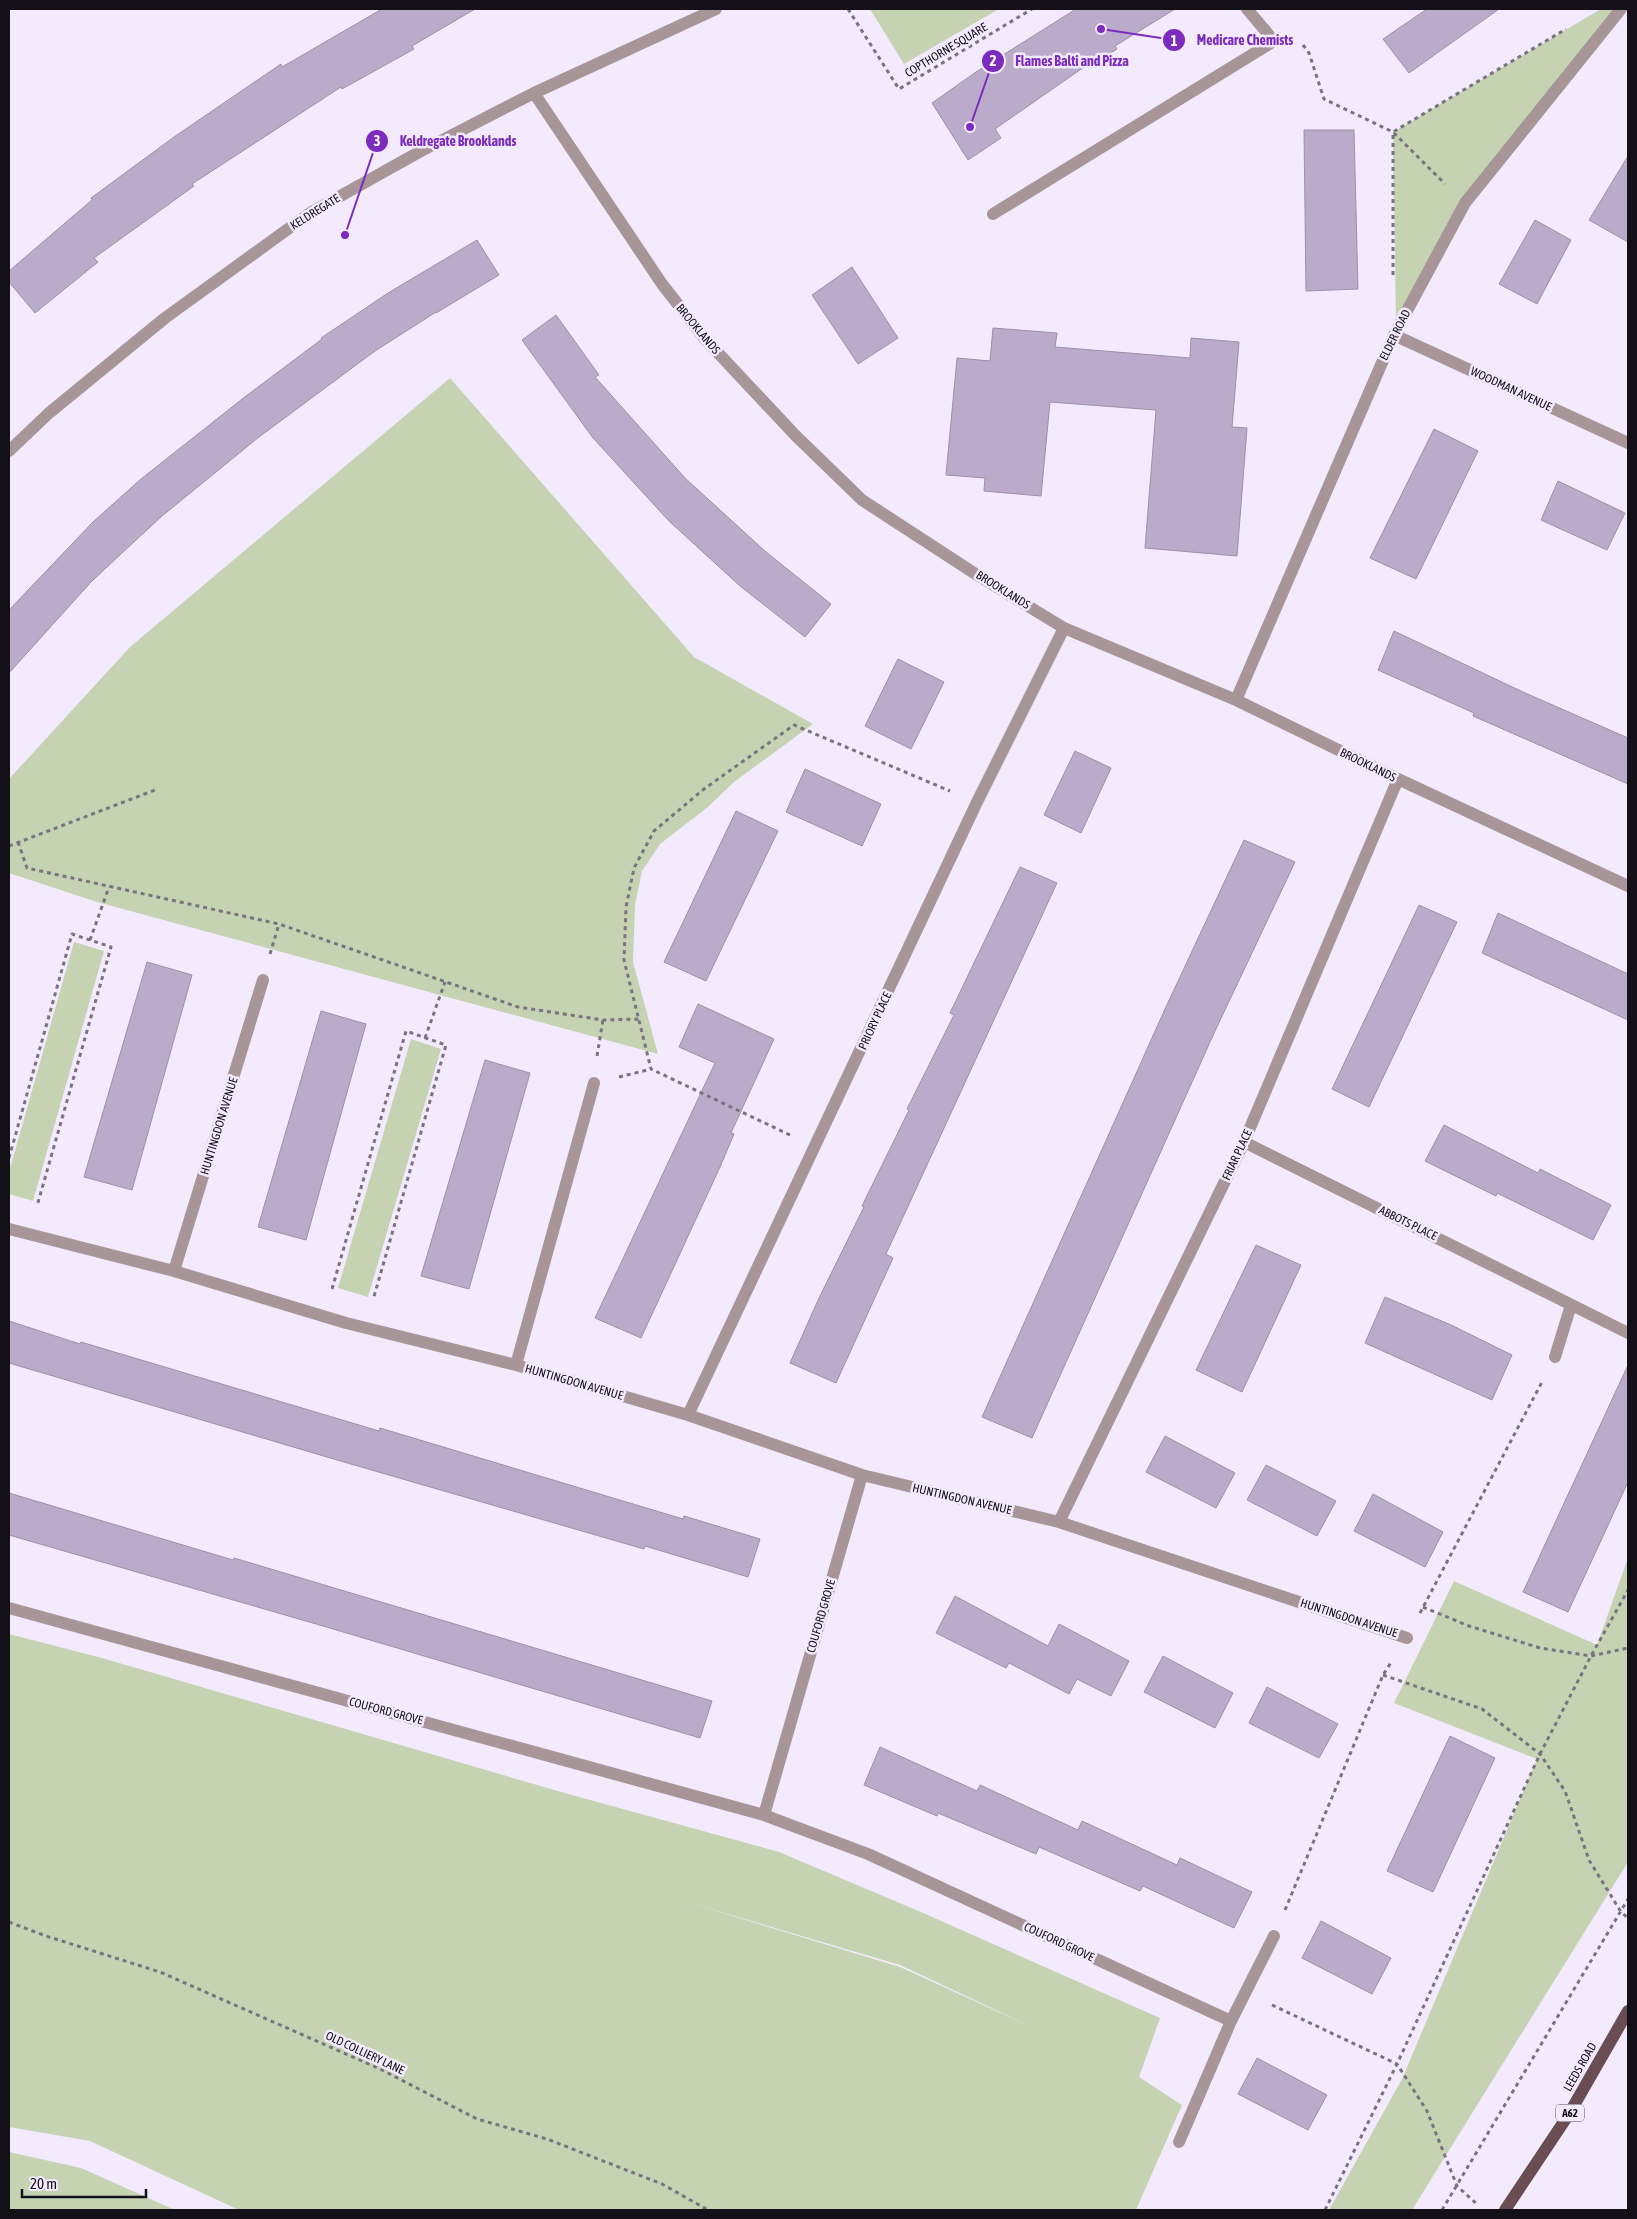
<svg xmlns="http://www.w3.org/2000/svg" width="1637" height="2219" viewBox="0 0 1637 2219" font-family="'Asap Condensed',sans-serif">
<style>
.green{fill:#c6d3b3;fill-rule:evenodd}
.building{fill:#bbabcb;stroke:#9b90a7}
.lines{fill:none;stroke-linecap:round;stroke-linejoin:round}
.path{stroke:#797380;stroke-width:3;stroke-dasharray:4 4;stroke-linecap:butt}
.service{stroke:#a79598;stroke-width:12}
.minor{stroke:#a79598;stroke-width:12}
.primary{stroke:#6a4c53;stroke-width:12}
.labels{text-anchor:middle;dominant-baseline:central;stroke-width:5;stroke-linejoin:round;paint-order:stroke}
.shield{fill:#f3eafe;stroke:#57515d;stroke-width:1}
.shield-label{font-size:11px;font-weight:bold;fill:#141018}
.street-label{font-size:12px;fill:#141018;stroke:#f3eafe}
.leader{fill:none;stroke:#7b2cbf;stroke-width:2}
.callout-dot{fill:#7b2cbf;stroke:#f3eafe;stroke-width:2}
.mark-label{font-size:15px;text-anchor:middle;font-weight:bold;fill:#fff}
.callout-label{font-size:14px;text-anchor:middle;font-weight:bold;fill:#7b2cbf;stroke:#f3eafe;stroke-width:5;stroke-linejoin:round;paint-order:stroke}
</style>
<rect width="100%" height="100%" fill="#f3eafe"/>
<path class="green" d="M 870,9 L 999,9 L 904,64 Z
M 1601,9 L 1621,9 L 1465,203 L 1396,322 L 1393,132 Z
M 450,378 L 694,657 L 813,724 L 734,782 L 708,807 L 660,844 L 642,871 L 635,905 L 633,962 L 658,1054 L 97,902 L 9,873 L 9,779 L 130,647 Z
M 74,942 L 104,951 L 33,1201 L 9,1194 L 9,1172 Z
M 411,1039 L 441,1049 L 368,1297 L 338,1288 Z
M 1628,1558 L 1628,1862 L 1412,2210 L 1329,2210 L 1402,2079 L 1537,1759 L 1394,1703 L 1454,1581 L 1597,1645 Z
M 9,1634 L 102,1658 L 561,1792 L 779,1852 L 921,1912 L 1160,2018 L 1139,2077 L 1182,2105 L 1136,2210 L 239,2210 L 90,2141 L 9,2127 ZM 687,1902 L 900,1965 L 1034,2028 L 900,1967 Z
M 9,2152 L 81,2168 L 175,2210 L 9,2210 Z"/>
<path class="building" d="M 382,9 L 475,9 L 412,46 L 414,49 L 342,89 L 341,87 L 192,184 L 194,186 L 94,258 L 98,262 L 35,313 L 9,282 L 9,271 L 92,200 L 91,198 L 174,137 L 281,64 L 282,67 Z
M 1076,9 L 1175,9 L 1115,46 L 1117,49 L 1088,67 L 1087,65 L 995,129 L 1001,138 L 968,160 L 932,103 L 976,72 Z
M 1427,9 L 1499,9 L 1409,73 L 1383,39 Z
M 1304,130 L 1354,130 L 1358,289 L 1306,291 Z
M 1628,156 L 1628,242 L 1589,220 Z
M 1535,220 L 1571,240 L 1537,304 L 1499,284 Z
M 477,240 L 499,275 L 436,313 L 436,312 L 375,351 L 259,437 L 162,516 L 122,553 L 91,582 L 9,673 L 9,610 L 93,522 L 141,479 L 246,396 L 322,339 L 321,338 L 388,293 Z
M 852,267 L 898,338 L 858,364 L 812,295 Z
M 556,315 L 599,375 L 595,377 L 685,478 L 766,552 L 831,604 L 805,637 L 740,586 L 669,521 L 593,438 L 522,340 Z
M 993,328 L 1057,333 L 1055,347 L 1190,358 L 1191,338 L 1239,342 L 1232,427 L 1247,428 L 1237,556 L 1145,548 L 1156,410 L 1050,402 L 1041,496 L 984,491 L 985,478 L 946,475 L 957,358 L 990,361 Z
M 1434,429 L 1478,451 L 1416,579 L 1370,558 Z
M 1558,481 L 1625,513 L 1607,550 L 1541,520 Z
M 1394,631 L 1523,692 L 1628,738 L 1628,784 L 1473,716 L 1474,713 L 1378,670 Z
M 898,659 L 944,682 L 911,749 L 865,726 Z
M 1075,751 L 1111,768 L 1081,833 L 1044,815 Z
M 805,769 L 881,804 L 862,846 L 786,812 Z
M 736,811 L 778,831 L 706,981 L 664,962 Z
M 1244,840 L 1295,862 L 1215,1031 L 1032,1438 L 982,1417 L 1165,1009 Z
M 1020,867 L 1057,883 L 886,1254 L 893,1258 L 836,1383 L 790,1363 L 819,1298 L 864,1207 L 862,1206 L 909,1110 L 907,1109 L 954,1015 L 950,1013 Z
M 1419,905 L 1457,922 L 1369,1107 L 1332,1089 Z
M 1498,913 L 1628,974 L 1628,1020 L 1482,953 Z
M 147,962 L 192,975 L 132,1190 L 84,1177 Z
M 698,1004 L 774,1039 L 731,1133 L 734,1134 L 720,1167 L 641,1338 L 595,1318 L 715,1063 L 679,1047 Z
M 321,1011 L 366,1024 L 306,1240 L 258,1227 Z
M 485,1060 L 530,1073 L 469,1289 L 421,1276 Z
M 1444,1125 L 1538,1173 L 1540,1169 L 1611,1205 L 1593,1240 L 1497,1193 L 1496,1196 L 1425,1161 Z
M 1256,1245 L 1301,1265 L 1242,1392 L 1196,1370 Z
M 1385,1297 L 1451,1325 L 1512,1355 L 1492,1400 L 1365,1343 Z
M 9,1321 L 80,1344 L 81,1342 L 379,1431 L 380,1428 L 683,1519 L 684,1516 L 760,1539 L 748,1577 L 645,1546 L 644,1549 L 344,1462 L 9,1363 Z
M 1628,1365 L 1628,1482 L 1568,1612 L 1523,1592 Z
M 1165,1436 L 1235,1473 L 1216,1508 L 1146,1472 Z
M 1266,1465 L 1336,1501 L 1317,1536 L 1247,1500 Z
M 9,1493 L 233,1560 L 234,1558 L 712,1701 L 700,1738 L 323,1626 L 9,1535 Z
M 1373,1494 L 1443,1532 L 1425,1567 L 1354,1531 Z
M 955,1596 L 1048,1646 L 1059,1624 L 1129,1661 L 1111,1696 L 1077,1679 L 1069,1694 L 1009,1663 L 1006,1668 L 936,1633 Z
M 1163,1656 L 1233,1693 L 1215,1728 L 1144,1692 Z
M 1267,1687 L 1338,1724 L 1319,1758 L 1249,1723 Z
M 1450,1736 L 1495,1758 L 1433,1892 L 1387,1871 Z
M 880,1747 L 977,1791 L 980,1785 L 1078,1830 L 1082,1821 L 1177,1865 L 1180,1858 L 1252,1892 L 1234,1928 L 1143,1886 L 1140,1891 L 1039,1847 L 1036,1854 L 938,1813 L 937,1816 L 864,1785 Z
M 1321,1921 L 1391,1958 L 1372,1994 L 1302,1958 Z
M 1257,2058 L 1327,2095 L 1308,2130 L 1238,2094 Z"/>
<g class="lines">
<path class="path" d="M 848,9 L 899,89 L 1032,9
M 1303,45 L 1309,53 L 1324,99 L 1393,132 L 1445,184
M 1393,275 L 1393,132 L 1566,29
M 18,842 L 27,868 L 279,924 L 518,1007 L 603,1020 L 640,1019
M 9,846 L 155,790
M 90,940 L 109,887
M 270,954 L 279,924
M 425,1038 L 445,982
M 597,1056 L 603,1020
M 619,1077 L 651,1069
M 790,1135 L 651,1069 L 624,960 L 626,907 L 634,868 L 654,831 L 704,789 L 794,725 L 950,791
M 9,1158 L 72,934 L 111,947 L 37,1206
M 332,1289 L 406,1031 L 446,1045 L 373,1300
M 1423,1607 L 1469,1626 L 1540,1648 L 1591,1656 L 1628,1648
M 1420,1613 L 1542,1382
M 1383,1675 L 1482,1709 L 1540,1754 L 1565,1791 L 1589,1860 L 1621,1912 L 1628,1918
M 1285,1910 L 1383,1675 L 1392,1661
M 9,1922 L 46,1936 L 160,1972 L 380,2069 L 477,2119 L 547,2139 L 662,2184 L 708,2210
M 1272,2005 L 1397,2064 L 1427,2111 L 1457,2186 L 1478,2205
M 1325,2210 L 1397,2064 L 1540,1754 L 1591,1656 L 1628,1590
M 1442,2210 L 1628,1899"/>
<path class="service" d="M 993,214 L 1274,41 L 1247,9"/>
<path class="minor" d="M 534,93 L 662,284 L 705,339 L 795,435 L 862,500 L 974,573 L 1064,628 L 1236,700 L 1398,779 L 1628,886
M 1394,335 L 1628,443
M 9,451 L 49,413 L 165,318 L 310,213 L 421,151 L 534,93 L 716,9
M 1236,700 L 1394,335 L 1465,203 L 1621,9
M 1244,1142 L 1628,1333
M 9,1229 L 174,1271 L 346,1323 L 516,1365 L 688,1415 L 862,1475 L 1059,1522 L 1407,1638
M 174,1271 L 263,980
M 1555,1357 L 1571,1305
M 516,1365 L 594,1083
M 688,1415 L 977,802 L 1064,628
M 1059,1522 L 1244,1142 L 1398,779
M 9,1608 L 764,1815 L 868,1854 L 1231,2021 L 1179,2142
M 764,1815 L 862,1475
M 1231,2021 L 1274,1936"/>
<path class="primary" d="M 1505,2210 L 1569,2114 L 1628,2011"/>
</g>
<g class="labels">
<rect class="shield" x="1556" y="2104.5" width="28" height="17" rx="4"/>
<g class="shield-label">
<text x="1570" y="2113">A62</text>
</g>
<g class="street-label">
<text transform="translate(946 50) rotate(-31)">COPTHORNE SQUARE</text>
<text transform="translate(315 212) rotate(-32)">KELDREGATE</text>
<text transform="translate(698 329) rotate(50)">BROOKLANDS</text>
<text transform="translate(1395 335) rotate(-64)">ELDER ROAD</text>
<text transform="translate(1511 389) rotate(25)">WOODMAN AVENUE</text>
<text transform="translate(1003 590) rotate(32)">BROOKLANDS</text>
<text transform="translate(1368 765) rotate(26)">BROOKLANDS</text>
<text transform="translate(875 1021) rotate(-65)">PRIORY PLACE</text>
<text transform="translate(219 1126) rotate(-73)">HUNTINGDON AVENUE</text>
<text transform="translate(1237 1155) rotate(-65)">FRIAR PLACE</text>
<text transform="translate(1408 1223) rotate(26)">ABBOTS PLACE</text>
<text transform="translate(574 1382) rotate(16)">HUNTINGDON AVENUE</text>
<text transform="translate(962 1499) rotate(13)">HUNTINGDON AVENUE</text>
<text transform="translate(821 1616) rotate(-74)">COUFORD GROVE</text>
<text transform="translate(1349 1618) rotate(18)">HUNTINGDON AVENUE</text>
<text transform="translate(386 1711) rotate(15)">COUFORD GROVE</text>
<text transform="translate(1059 1942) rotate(25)">COUFORD GROVE</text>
<text transform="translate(365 2053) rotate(25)">OLD COLLIERY LANE</text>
<text transform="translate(1580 2067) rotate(-60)">LEEDS ROAD</text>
</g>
</g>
<path class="leader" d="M1101 29L1174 40M970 127L993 61M345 235L377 141"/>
<g class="callout-dot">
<circle cx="1101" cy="29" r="5"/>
<circle cx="970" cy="127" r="5"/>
<circle cx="345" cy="235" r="5"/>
<circle cx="1174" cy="40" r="12"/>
<circle cx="993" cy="61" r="12"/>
<circle cx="377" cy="141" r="12"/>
</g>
<g class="mark-label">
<text x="1174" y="46">1</text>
<text x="993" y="66">2</text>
<text x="377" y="146">3</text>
</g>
<g class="callout-label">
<text x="1245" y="45">Medicare Chemists</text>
<text x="1072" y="66">Flames Balti and Pizza</text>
<text x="458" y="146">Keldregate Brooklands</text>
</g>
<rect width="1637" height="2219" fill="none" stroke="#141018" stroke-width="20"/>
<path d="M22 2189v8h124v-8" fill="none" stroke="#141018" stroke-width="2.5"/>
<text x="30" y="2189" font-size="15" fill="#141018" stroke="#f3eafe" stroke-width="4" paint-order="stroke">20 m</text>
</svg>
